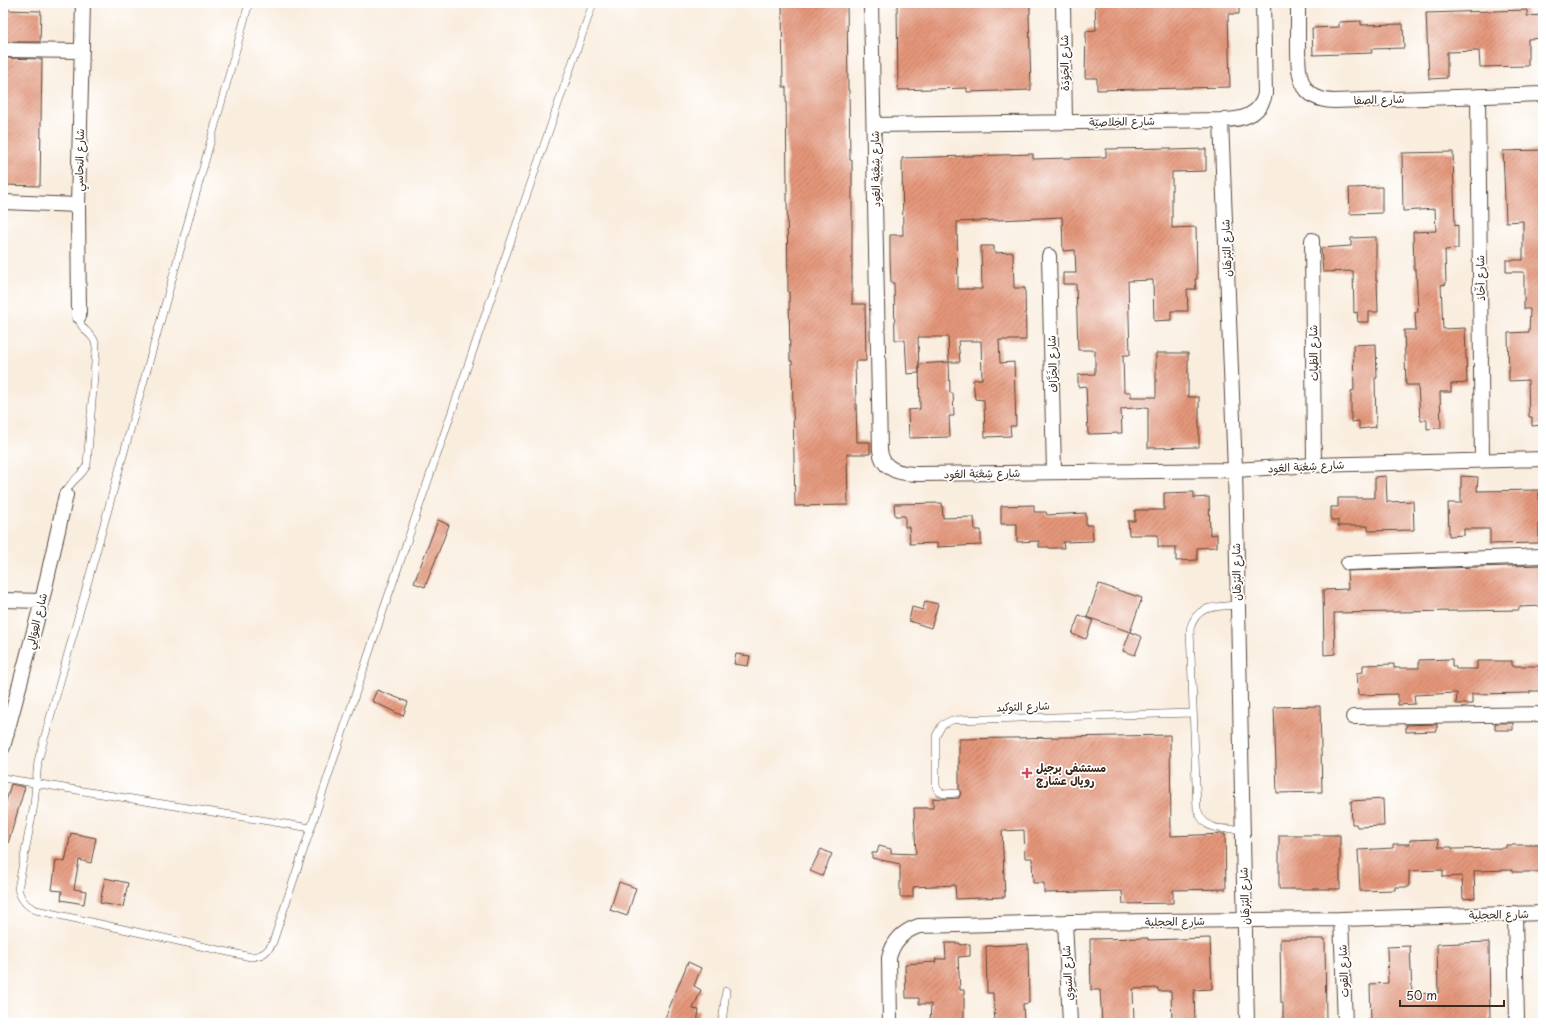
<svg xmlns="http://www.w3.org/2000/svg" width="1546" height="1026" viewBox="0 0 1546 1026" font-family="'Playpen Sans','Playpen Sans Arabic',sans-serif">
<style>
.building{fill:url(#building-hatch)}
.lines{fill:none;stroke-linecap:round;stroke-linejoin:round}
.lane-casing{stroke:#58473b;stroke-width:8}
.street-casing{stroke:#58473b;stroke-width:16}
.lane{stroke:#fff;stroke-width:7}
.street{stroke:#fff;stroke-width:14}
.poi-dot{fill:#d1495b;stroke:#fff;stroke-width:1.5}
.labels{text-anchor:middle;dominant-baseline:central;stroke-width:3.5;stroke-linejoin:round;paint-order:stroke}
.street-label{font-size:11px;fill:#3b2a1e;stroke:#fff}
.poi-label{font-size:11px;font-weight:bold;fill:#3b2a1e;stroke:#fff;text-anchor:start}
</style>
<defs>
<pattern id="building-hatch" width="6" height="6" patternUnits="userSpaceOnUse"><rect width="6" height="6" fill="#e4967a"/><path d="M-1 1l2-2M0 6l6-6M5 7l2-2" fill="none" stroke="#ba7b63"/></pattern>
</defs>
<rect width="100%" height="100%" fill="#fff"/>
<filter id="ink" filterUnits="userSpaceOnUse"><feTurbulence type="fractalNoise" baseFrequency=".025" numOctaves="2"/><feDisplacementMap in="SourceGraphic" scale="8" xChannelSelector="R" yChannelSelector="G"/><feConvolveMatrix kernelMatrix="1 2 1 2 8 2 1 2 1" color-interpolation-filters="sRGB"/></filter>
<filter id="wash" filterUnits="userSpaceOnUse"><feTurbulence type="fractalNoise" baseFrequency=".012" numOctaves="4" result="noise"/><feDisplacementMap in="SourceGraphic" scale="16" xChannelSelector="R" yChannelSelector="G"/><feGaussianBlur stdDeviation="0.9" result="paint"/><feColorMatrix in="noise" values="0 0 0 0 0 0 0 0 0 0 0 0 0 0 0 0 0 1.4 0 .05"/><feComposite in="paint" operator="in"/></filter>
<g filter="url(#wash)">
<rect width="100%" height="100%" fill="#f9edde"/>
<g id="blocks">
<path class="building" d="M 782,3 L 847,3 L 848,90 L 849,90 L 850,160 L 852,160 L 852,304 L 865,304 L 866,361 L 855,361 L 857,442 L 870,442 L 870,454 L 847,454 L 848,505 L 795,506 L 792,361 L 790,361 L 789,292 L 788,292 L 786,87 L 783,87 Z
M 897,3 L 1030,3 L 1030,14 L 1029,14 L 1031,90 L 967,92 L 967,88 L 898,90 Z
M 1095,3 L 1239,3 L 1239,14 L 1228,14 L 1230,87 L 1097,90 L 1097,78 L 1085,78 L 1086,31 L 1096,30 Z
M 3,10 L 41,11 L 40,42 L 3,42 Z
M 1527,10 L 1527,16 L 1543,15 L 1543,38 L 1528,39 L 1528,66 L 1480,67 L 1479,51 L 1447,52 L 1447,78 L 1429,79 L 1426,13 Z
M 1361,21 L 1361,25 L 1403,24 L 1404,48 L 1371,49 L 1372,53 L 1313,55 L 1312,28 L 1339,27 L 1339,22 Z
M 3,58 L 42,59 L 40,186 L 3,185 Z
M 1171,148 L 1171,150 L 1206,149 L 1206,171 L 1172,172 L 1172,228 L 1196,227 L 1197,279 L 1195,279 L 1196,289 L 1187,289 L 1188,311 L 1171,311 L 1171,320 L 1154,321 L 1153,280 L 1128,281 L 1130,355 L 1123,355 L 1124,392 L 1131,392 L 1131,397 L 1156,397 L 1156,353 L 1188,353 L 1188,397 L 1199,397 L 1199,447 L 1148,448 L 1148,407 L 1121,409 L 1122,433 L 1088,434 L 1086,386 L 1078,387 L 1078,375 L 1095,374 L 1095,350 L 1078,350 L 1076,284 L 1063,284 L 1063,273 L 1076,273 L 1075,250 L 1063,251 L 1062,217 L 957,222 L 958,289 L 982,289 L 981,246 L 994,246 L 994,253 L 1013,252 L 1014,288 L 1025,288 L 1026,340 L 999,340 L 1000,363 L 1014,362 L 1016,426 L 1010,426 L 1011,436 L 985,437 L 984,400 L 975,399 L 973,380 L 982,379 L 981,341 L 958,341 L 960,362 L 949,362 L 948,337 L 918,337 L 919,373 L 907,374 L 905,340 L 895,340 L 894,283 L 891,283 L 890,257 L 890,235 L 903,235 L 902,158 L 1033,154 L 1033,159 L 1106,157 L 1106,149 Z
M 1543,150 L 1543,308 L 1540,308 L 1540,332 L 1543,332 L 1543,425 L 1532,426 L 1532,417 L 1529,417 L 1528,380 L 1509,381 L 1508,333 L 1529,332 L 1530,309 L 1524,309 L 1524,272 L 1506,272 L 1506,260 L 1523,260 L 1523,221 L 1506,222 L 1503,151 Z
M 1453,152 L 1455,226 L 1458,225 L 1458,249 L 1445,250 L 1446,284 L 1441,285 L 1443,329 L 1465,328 L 1467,383 L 1451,384 L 1451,392 L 1440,392 L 1441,428 L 1427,429 L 1427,420 L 1420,420 L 1418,385 L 1406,385 L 1404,330 L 1416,330 L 1415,312 L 1418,312 L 1416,269 L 1414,269 L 1413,232 L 1436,231 L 1435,209 L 1403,211 L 1402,153 Z
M 1382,187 L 1382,213 L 1350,214 L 1349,188 Z
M 1376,237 L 1376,280 L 1377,280 L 1378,312 L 1369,312 L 1369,322 L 1358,322 L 1357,312 L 1354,313 L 1353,271 L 1323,272 L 1321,248 L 1351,246 L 1351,238 Z
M 1376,344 L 1377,378 L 1375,378 L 1376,427 L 1359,429 L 1359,421 L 1351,422 L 1351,391 L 1354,390 L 1353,345 Z
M 949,362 L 950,393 L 953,393 L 954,416 L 949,416 L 950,437 L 909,438 L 908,410 L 920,409 L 919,364 Z
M 1386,476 L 1387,502 L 1413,501 L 1414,530 L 1368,531 L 1368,526 L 1338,526 L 1338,520 L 1331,520 L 1331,507 L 1338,507 L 1338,498 L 1375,498 L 1375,477 Z
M 1461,476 L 1478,477 L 1477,491 L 1539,490 L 1539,543 L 1490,544 L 1490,529 L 1464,529 L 1464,535 L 1449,536 L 1448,503 L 1461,503 Z
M 1194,492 L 1194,498 L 1209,497 L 1210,535 L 1217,534 L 1217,547 L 1197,548 L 1197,560 L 1176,561 L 1176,547 L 1158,547 L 1158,535 L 1129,535 L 1128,521 L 1135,521 L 1135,510 L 1164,510 L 1164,493 Z
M 942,503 L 943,518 L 974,517 L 975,530 L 981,530 L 981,545 L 937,547 L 937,543 L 910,544 L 909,527 L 905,527 L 905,516 L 895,516 L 894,504 Z
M 1034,505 L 1034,512 L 1046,512 L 1047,515 L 1086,513 L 1086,525 L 1092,525 L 1093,541 L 1063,542 L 1064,548 L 1049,548 L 1049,547 L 1039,547 L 1039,541 L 1017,542 L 1017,524 L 1001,524 L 1001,506 Z
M 438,520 L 449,525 L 425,587 L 414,583 Z
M 1543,565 L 1543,606 L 1519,607 L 1519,610 L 1334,613 L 1335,654 L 1324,655 L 1323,590 L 1348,589 L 1347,571 Z
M 1099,584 L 1142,598 L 1130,632 L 1087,617 Z
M 925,601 L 938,604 L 931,628 L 909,621 L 912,607 L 923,610 Z
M 1079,615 L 1093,620 L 1086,639 L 1072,634 Z
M 1130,632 L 1142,637 L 1135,655 L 1123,651 Z
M 736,654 L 750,656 L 748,666 L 734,664 Z
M 1452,659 L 1452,666 L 1455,666 L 1456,669 L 1477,669 L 1477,661 L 1512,661 L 1512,666 L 1543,666 L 1543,691 L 1530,691 L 1530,693 L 1472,694 L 1472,704 L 1456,704 L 1457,693 L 1414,695 L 1415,704 L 1398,705 L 1398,694 L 1358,695 L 1357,673 L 1363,672 L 1363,665 L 1394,664 L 1394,668 L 1419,668 L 1419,660 Z
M 377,690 L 408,702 L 403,716 L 372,701 Z
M 1320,706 L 1322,792 L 1277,793 L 1274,707 Z
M 1495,723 L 1513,723 L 1513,730 L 1495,730 Z
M 1437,724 L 1437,731 L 1406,732 L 1406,725 Z
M 1170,735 L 1171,836 L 1225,834 L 1226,889 L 1173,890 L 1173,903 L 1123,904 L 1122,891 L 1044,893 L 1044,883 L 1033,883 L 1032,858 L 1025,858 L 1024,830 L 1002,831 L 1005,897 L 956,899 L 955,885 L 913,887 L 913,897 L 900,897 L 900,864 L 872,858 L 872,853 L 877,853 L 879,846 L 891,849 L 891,853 L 916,854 L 914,808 L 933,808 L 933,798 L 946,799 L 959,798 L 961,793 L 959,789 L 959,739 Z
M 11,784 L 25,787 L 6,850 L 3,849 L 3,812 Z
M 1383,799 L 1384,826 L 1357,827 L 1356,824 L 1352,824 L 1351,801 Z
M 71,833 L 96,838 L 91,863 L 79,860 L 74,889 L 86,891 L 84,904 L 61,900 L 62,891 L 52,890 L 56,860 L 65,862 Z
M 1279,835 L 1340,835 L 1340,889 L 1279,889 Z
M 1438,839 L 1439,847 L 1452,847 L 1452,849 L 1506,848 L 1506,845 L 1543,845 L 1543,872 L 1512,872 L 1512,870 L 1474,871 L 1475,898 L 1463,899 L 1462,876 L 1443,877 L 1443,870 L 1409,871 L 1409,887 L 1395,887 L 1395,890 L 1360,891 L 1358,850 L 1393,848 L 1393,844 L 1410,844 L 1410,840 Z
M 821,849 L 832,854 L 822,876 L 810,871 Z
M 105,878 L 128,883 L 123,907 L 100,903 Z
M 619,882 L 636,888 L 627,916 L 610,910 Z
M 1148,938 L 1148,940 L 1210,938 L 1212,989 L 1194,990 L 1195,1023 L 1172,1023 L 1171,991 L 1158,991 L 1158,988 L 1133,989 L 1134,1023 L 1102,1023 L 1100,990 L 1091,990 L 1090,939 Z
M 1280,939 L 1325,939 L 1326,1023 L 1283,1023 L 1283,1003 L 1281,1003 Z
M 1489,942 L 1490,1023 L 1371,1023 L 1370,984 L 1388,983 L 1387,947 L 1410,946 L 1412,994 L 1438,993 L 1437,944 Z
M 945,943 L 960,943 L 960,945 L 970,944 L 970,956 L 958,957 L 960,990 L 964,990 L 964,1023 L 930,1023 L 931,1004 L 919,1004 L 919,998 L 906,998 L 905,964 L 936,962 L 935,959 L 946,959 Z
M 1028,944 L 1029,1003 L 1023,1004 L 1024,1021 L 1013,1022 L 1013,1023 L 995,1023 L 993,993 L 987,993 L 986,946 Z
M 688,962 L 701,968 L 694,986 L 701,990 L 693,1009 L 699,1010 L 697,1023 L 663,1023 Z"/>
</g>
</g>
<g filter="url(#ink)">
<use href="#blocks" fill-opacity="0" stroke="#58473b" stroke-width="1"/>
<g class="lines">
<g class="lane-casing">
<path id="lane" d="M 249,3 L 38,761 L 34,805 L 18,889 C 21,900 26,906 36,910 L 251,957 C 262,956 268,952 273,942 L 381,617 L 593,3
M 66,495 C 68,481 81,478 87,465 L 96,350 C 97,332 79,333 79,316
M 1237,605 C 1215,607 1197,604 1190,629 L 1197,809 C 1205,832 1221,829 1242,829
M 3,778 L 311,828
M 956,793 C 947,794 938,796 936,785 L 936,736 L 942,725 L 952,720 L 1193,713
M 722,1023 L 726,991"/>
</g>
<g class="street-casing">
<path id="street" d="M 871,3 L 880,450 C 882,470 900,474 918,474 L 1235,470 L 1314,465 L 1543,459
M 1063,3 L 1065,122
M 1298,3 C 1298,17 1298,30 1298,44 C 1298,73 1298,100 1334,101 L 1543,94
M 3,50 L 82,51
M 1478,96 L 1482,460
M 1221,120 L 1235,470 L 1247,1023
M 875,125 L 1221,120 C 1241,120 1260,116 1265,94 L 1263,3
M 3,202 L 78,205
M 1312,240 L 1314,465
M 1049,256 L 1054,472
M 79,316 L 78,205 L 83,3
M 1348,563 L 1543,556
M 3,600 L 42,601
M 1353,717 L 1543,714
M 3,747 L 42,601 L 66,495
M 1515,913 L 1517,1023
M 1341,919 L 1345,1023
M 1065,922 L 1070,1023
M 890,1023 L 889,958 C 893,941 903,931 919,926 L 1065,922 L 1341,919 L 1543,913"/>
</g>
<use href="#lane" class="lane"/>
<use href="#street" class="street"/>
</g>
</g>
<path class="poi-dot" d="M1025 767h4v4h4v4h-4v4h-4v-4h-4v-4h4z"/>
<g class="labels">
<g class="street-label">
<text transform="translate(1064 63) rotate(-91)">شارع الجَوْدَة</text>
<text transform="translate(1379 99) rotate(-2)">شارع الصفا</text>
<text transform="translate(1122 121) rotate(-1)">شارع الخِلاصيّة</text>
<text transform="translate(79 160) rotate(-89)">شارع النحاسي</text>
<text transform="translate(875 169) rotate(-91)">شارع شِعْبَة العُود</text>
<text transform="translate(1226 248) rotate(-92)">شارع البُرْهَان</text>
<text transform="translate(1480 278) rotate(-91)">شارع أخّاذ</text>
<text transform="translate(1313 353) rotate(-91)">شارع الظبات</text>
<text transform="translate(1052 364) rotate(-92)">شارع الخَزَّاف</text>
<text transform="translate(1306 466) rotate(-3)">شارع شِعْبَة العُود</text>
<text transform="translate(982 473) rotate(-1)">شارع شِعْبَة العُود</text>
<text transform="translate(1236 572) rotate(-91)">شارع البُرْهَان</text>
<text transform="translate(36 621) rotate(-76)">شارع العِوَالِي</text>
<text transform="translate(1023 706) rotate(-2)">شارع التوكيد</text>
<text transform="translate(1244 896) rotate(-92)">شارع البُرْهَان</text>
<text transform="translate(1499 914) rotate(-1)">شارع الحجلية</text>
<text transform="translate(1175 921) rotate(-1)">شارع الحجلية</text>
<text transform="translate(1343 971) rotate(-92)">شارع القوت</text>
<text transform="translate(1067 973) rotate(-93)">شارع السَوِي</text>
</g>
<g class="poi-label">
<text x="1036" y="767">مستشفى برجيل<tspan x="1036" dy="13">رويال عشارج</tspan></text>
</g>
</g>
<rect width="1546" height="1026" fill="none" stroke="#fff" stroke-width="16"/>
<path d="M1400 1000v6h104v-6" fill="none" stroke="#3b2a1e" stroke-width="2"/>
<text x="1406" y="1000" font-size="12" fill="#3b2a1e" stroke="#ffffff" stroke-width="3" paint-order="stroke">50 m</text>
</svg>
